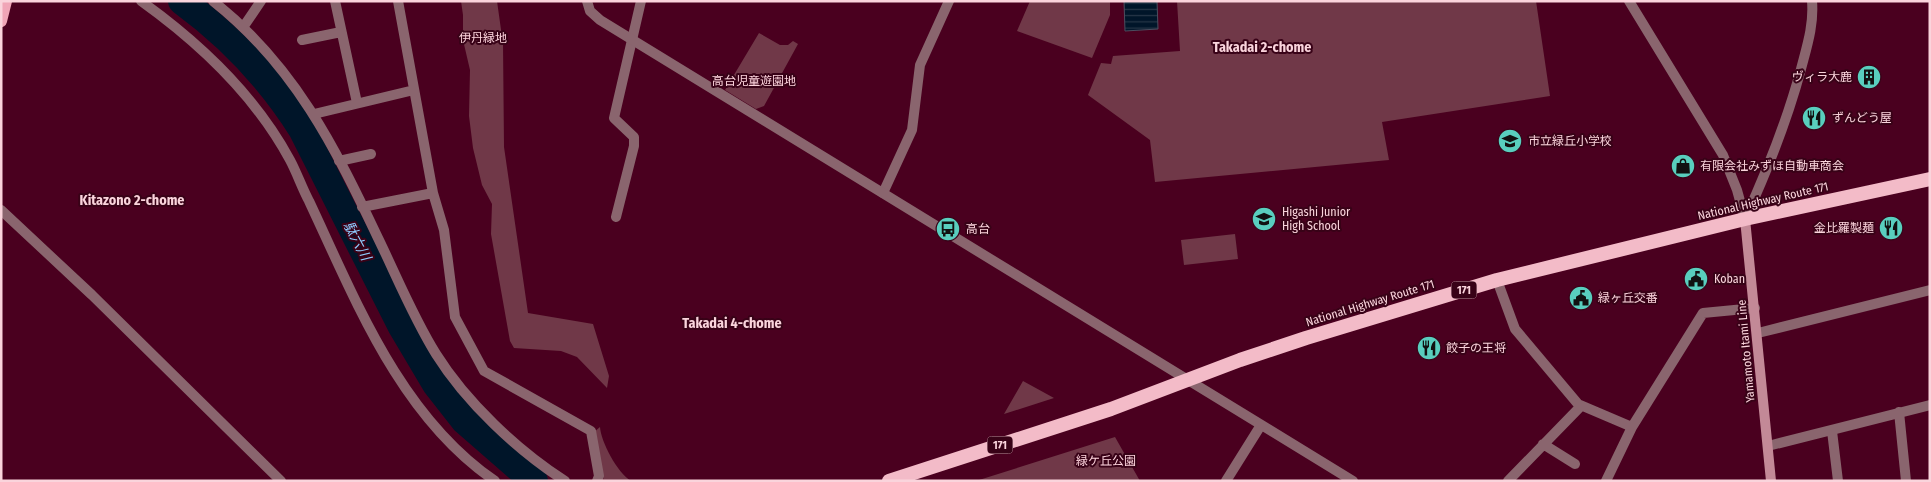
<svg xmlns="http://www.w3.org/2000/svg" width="1931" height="482" viewBox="0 0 1931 482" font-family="'Fira Sans Condensed','Noto Sans JP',sans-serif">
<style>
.park{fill:#703848}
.water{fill:url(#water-rules);stroke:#4b4e5f}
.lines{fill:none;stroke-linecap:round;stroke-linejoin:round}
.river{stroke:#001529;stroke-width:28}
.minor{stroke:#8a656e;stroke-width:10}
.tertiary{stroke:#8a656e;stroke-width:10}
.secondary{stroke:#c38997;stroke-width:10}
.primary{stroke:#f0a5b7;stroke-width:12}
.trunk{stroke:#f3bbc8;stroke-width:14}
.labels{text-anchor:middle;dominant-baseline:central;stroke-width:4;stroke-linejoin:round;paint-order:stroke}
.shield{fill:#380217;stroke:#c095a1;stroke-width:1}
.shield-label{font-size:11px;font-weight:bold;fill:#fad4dc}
.park-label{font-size:12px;fill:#fed5de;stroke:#380217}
.poi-label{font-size:12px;fill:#fad4dc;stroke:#380217;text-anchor:start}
.street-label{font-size:12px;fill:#fad4dc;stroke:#380217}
.neighbourhood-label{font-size:14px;font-weight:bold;fill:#fad4dc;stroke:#380217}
.water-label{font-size:14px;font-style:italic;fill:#8fcdff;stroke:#380217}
</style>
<defs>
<pattern id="water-rules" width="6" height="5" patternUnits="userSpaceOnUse" patternTransform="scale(1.25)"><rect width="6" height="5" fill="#001529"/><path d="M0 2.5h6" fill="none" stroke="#263647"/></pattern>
</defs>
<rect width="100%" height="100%" fill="#4a001f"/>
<path class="park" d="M 461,1 L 497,1 L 503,44 L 504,147 L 528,313 L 593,324 L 609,376 L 607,388 L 577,357 L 561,351 L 514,348 L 510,341 L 491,234 L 492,204 L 482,185 L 473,148 L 469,116 L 470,70 L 463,40 L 463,15 Z
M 1030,1 L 1110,1 L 1110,15 L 1092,58 L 1017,31 Z
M 1177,1 L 1536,1 L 1550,96 L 1382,122 L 1389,160 L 1155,182 L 1150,140 L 1088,95 L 1101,63 L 1111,64 L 1113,56 L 1180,51 Z
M 759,33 L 780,45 L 788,45 L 793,41 L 798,44 L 764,106 L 756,109 L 725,90 Z
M 1235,234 L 1238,259 L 1184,265 L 1181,240 Z
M 1023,381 L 1054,398 L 1004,414 Z
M 600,427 C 601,442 617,472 631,481 L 602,481 L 604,478 L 593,433 Z
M 1115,437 L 1140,481 L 977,481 L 979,480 Z"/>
<path class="water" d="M 1124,1 L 1157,1 L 1158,29 L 1125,31 Z"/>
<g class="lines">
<path class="river" d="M 182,1 C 231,37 270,78 302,129 L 401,325 L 436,384 L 465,421 L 534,481"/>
<path class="minor" d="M 141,1 C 201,44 255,95 290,160 C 297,173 302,188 309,201 C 356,301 400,416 495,481
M 213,1 C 294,65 335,147 378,238 C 397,277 413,317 436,354 C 466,402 517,450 565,481
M 335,1 L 357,103
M 398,1 L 433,193 L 444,230 L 455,317 L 484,371 L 591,431 L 599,476 L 597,481
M 1629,1 L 1723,155 L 1737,190 L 1745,219
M 244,26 L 261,1
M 302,40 L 341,32
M 314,114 L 414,90
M 339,161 L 371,154
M 883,193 L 912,130 L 920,65 L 949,1
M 362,207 L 433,193
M 616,217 L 634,146 L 634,137 L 614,118 L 641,1
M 1745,219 C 1768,169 1787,121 1801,69 C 1807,46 1814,25 1812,1
M 1497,280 L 1515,329 L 1578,404 L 1632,427
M 1758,333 L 1930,290
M 1188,380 L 1353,481
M 1899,412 L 1906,481
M 1832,431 L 1838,481
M 1543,444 L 1575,464
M 1768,446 L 1930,405
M 1226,481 L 1261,425
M 1508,481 L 1581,406
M 1606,481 L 1632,427 L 1703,313 L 1755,308"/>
<path class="tertiary" d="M 587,1 L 590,11 L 600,20 L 1188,380
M 1,210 L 92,295 L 281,481"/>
<path class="secondary" d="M 1745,219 L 1771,481"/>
<path class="primary" d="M 1,21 L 6,1"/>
<path class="trunk" d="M 889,481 L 1111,409 L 1240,360 L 1306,338 L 1497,280 L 1745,219 L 1930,179"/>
</g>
<defs>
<g id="building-disc" transform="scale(1.25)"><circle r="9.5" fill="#59cebe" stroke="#380217"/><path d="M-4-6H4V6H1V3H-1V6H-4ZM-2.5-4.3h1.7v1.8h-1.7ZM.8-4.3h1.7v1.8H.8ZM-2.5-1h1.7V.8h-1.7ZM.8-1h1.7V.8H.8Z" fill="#111"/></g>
<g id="restaurant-disc" transform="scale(1.25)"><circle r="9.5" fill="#59cebe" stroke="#380217"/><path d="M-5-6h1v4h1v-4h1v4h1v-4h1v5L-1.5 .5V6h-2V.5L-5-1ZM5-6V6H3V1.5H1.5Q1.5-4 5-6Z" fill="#111"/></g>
<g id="school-disc" transform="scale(1.25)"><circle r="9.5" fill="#59cebe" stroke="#380217"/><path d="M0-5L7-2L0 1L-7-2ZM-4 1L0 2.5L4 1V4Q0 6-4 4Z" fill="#111"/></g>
<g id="shop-disc" transform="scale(1.25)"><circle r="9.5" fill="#59cebe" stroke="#380217"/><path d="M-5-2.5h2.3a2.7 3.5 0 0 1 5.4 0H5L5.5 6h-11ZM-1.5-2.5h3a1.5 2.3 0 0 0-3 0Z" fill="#111"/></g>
<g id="bus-disc" transform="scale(1.25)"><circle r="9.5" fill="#59cebe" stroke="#380217"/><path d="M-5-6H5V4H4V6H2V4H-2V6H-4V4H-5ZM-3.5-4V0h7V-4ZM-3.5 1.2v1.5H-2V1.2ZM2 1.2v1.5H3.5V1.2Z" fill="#111"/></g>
<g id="civic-disc" transform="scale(1.25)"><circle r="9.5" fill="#59cebe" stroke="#380217"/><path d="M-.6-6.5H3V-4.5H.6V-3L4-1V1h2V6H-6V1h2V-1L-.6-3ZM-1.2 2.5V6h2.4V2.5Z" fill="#111"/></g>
</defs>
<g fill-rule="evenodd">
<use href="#building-disc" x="1869" y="77"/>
<use href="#restaurant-disc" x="1814" y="118"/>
<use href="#school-disc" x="1510" y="141"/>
<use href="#shop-disc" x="1683" y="166"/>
<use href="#school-disc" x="1264" y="219"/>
<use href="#restaurant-disc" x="1891" y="228"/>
<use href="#bus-disc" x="948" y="229"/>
<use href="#civic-disc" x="1696" y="279"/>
<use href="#civic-disc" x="1581" y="298"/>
<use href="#restaurant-disc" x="1429" y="348"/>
</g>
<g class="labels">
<g class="shield">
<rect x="1451.5" y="281.5" width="25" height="17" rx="4"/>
<rect x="987.5" y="436.5" width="25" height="17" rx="4"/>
</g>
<g class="shield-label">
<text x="1464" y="290">171</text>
<text x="1000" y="445">171</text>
</g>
<g class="park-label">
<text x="483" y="38">伊丹緑地</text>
<text x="754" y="81">高台児童遊園地</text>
<text x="1106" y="461">緑ケ丘公園</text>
</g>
<g class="poi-label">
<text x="1852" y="77" text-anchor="end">ヴィラ大鹿</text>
<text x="1832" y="118">ずんどう屋</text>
<text x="1528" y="141">市立緑丘小学校</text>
<text x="1700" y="166">有限会社みずほ自動車商会</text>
<text x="1282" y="212">Higashi Junior<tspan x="1282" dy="14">High School</tspan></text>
<text x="1874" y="228" text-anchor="end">金比羅製麺</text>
<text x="966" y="229">高台</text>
<text x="1714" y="279">Koban</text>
<text x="1598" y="298">緑ヶ丘交番</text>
<text x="1446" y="348">餃子の王将</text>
</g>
<g class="street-label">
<text transform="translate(1763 201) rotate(-13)">National Highway Route 171</text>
<text transform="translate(1370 303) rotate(-17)">National Highway Route 171</text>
<text transform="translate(1746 351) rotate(-95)">Yamamoto Itami Line</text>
</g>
<g class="neighbourhood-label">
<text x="1262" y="47">Takadai 2-chome</text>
<text x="132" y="200">Kitazono 2-chome</text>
<text x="732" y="323">Takadai 4-chome</text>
</g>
<g class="water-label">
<text transform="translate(357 241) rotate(62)">駄六川</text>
</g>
</g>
<rect width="1931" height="482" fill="none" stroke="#fad4dc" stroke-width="5"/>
</svg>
